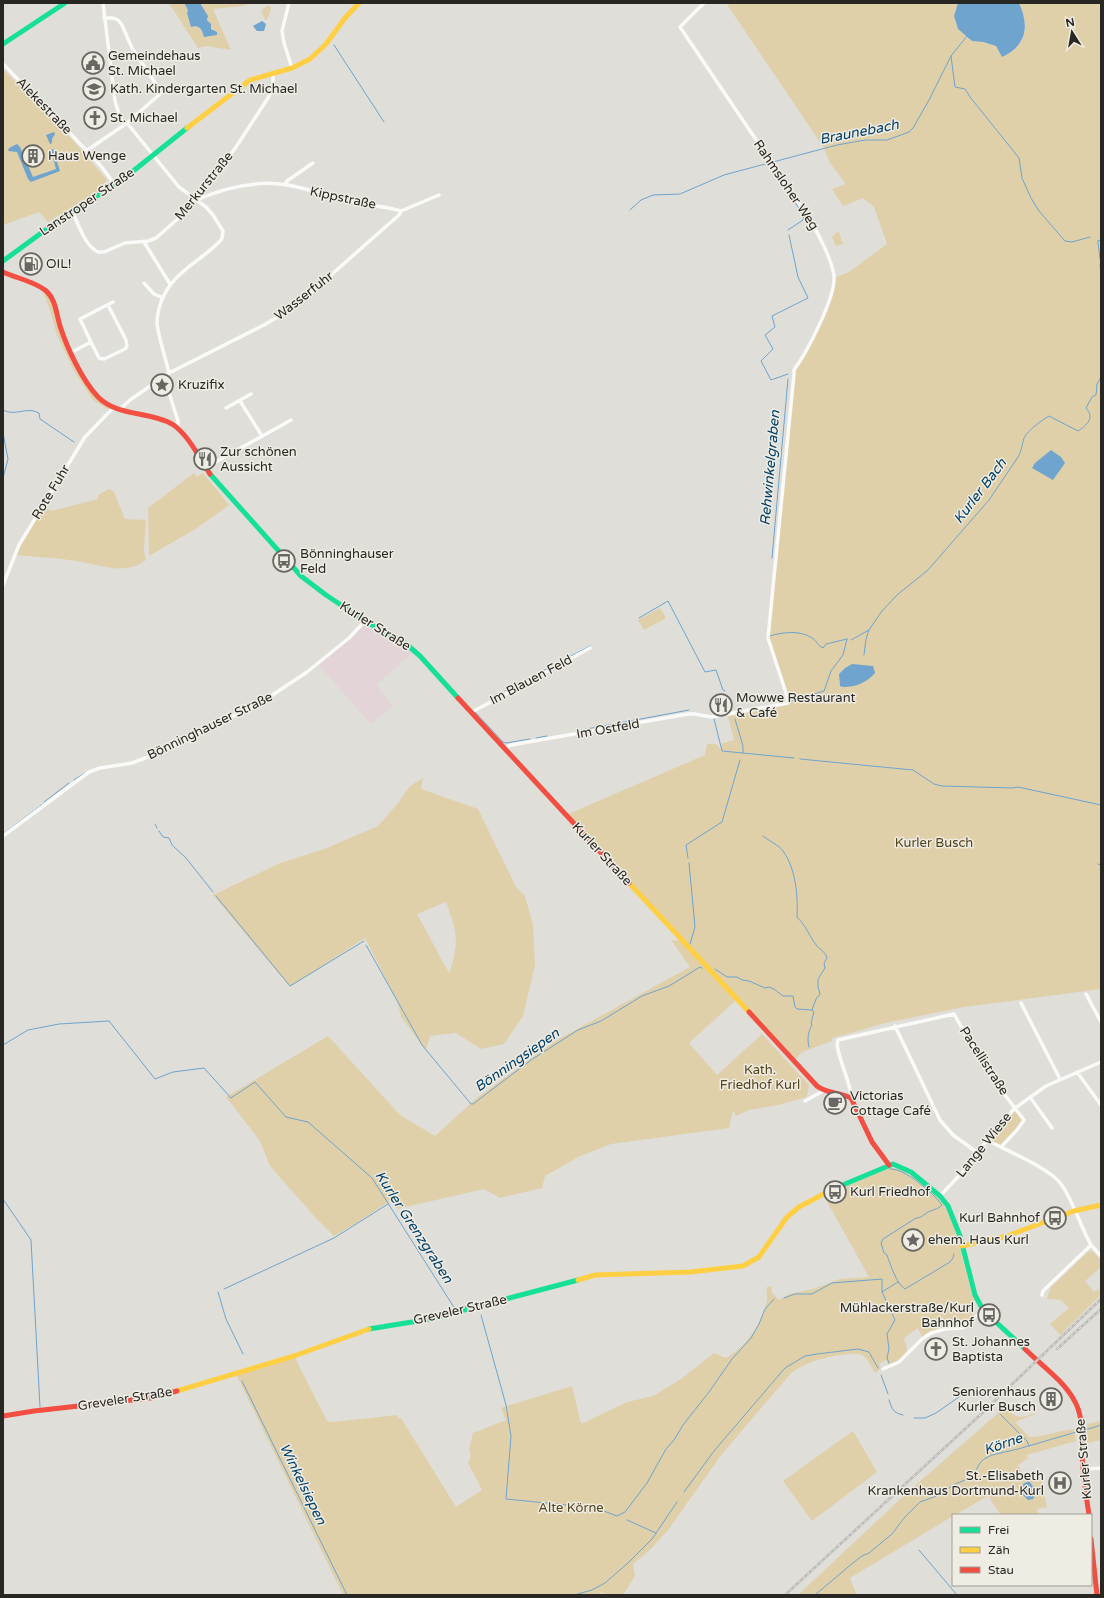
<svg xmlns="http://www.w3.org/2000/svg" width="1104" height="1598" viewBox="0 0 1104 1598" font-family="'Varela Round',sans-serif">
<style>
.commercial{fill:#e3d5d7}
.green{fill:#e0d0aa;fill-rule:evenodd}
.water{fill:#6ea4ce}
.lines{fill:none;stroke-linecap:round;stroke-linejoin:round}
.stream{stroke:#6ea4ce;stroke-width:1}
.street{stroke:#fafaf9;stroke-width:3.5}
.fast{stroke:#16e098;stroke-width:5}
.slow{stroke:#ffcf43;stroke-width:5}
.jam{stroke:#f24e42;stroke-width:5}
.rail-casing{stroke:#bbbbba;stroke-width:2.5}
.rail{stroke:#efece3;stroke-width:1;stroke-dasharray:3;stroke-linecap:butt}
.labels{text-anchor:middle;dominant-baseline:central;stroke-width:3;stroke-linejoin:round;paint-order:stroke}
.poi-label{font-size:13px;fill:#282723;stroke:#efece3;text-anchor:start}
.street-label{font-size:13px;fill:#282723;stroke:#efece3}
.park-label{font-size:13px;fill:#52431b;stroke:#efece3}
.water-label{font-size:14px;font-style:italic;fill:#003f68;stroke:#efece3}
</style>
<rect width="100%" height="100%" fill="#dfded9"/>
<path class="commercial" d="M 365,621 L 414,651 L 376,685 L 393,706 L 371,724 L 317,663 L 349,638 Z"/>
<path class="green" d="M 169,3 L 184,3 L 188,10 L 191,27 C 199,25 202,30 204,37 L 206,37 L 217,35 L 217,32 C 209,28 209,23 207,15 C 206,11 203,7 200,3 L 252,3 L 243,6 L 213,9 L 231,50 L 206,46 L 198,48 Z
M 726,3 L 958,3 L 954,16 L 958,29 L 972,41 L 982,42 L 996,46 L 1002,57 C 1027,46 1030,27 1019,3 L 1101,3 L 1101,989 L 964,1007 L 885,1023 L 858,1031 L 832,1038 L 832,1041 L 802,1052 L 794,1061 L 737,997 L 733,1003 L 689,1043 L 717,1075 L 762,1034 L 809,1085 L 807,1097 L 778,1105 L 749,1110 L 736,1116 L 733,1110 L 729,1128 L 611,1144 L 580,1156 L 545,1176 L 542,1188 L 500,1198 L 484,1189 L 397,1209 L 391,1200 L 355,1224 L 334,1236 L 314,1216 L 270,1166 L 260,1141 L 226,1097 L 328,1036 L 400,1115 L 435,1136 L 478,1097 L 555,1041 L 690,967 L 671,940 L 680,941 L 566,815 L 705,755 L 707,744 L 716,744 L 722,751 L 720,744 L 734,740 L 728,716 L 788,705 L 788,696 L 768,638 L 794,370 L 811,343 L 830,297 L 834,278 L 849,272 L 887,244 L 874,207 L 863,198 L 843,206 L 832,189 L 846,184 L 830,163 L 824,148 ZM 873,666 L 840,686 L 839,679 Z
M 268,5 L 271,8 L 268,18 L 265,20 L 262,13 L 263,9 Z
M 3,69 L 70,137 L 107,180 L 97,192 L 48,222 L 39,212 L 3,225 Z
M 837,232 L 839,232 L 843,244 L 836,246 L 832,237 Z
M 44,289 L 52,298 L 67,343 L 95,394 L 113,408 L 111,411 L 93,400 L 74,371 L 57,335 L 50,310 L 43,292 Z
M 194,473 L 197,477 L 203,473 L 229,505 L 197,528 L 149,556 L 148,508 Z
M 109,489 L 114,492 L 125,519 L 146,520 L 144,551 L 146,560 C 124,576 101,565 77,561 C 57,558 35,557 15,555 L 43,505 L 51,511 L 98,499 L 98,495 Z
M 660,608 L 666,618 L 644,630 L 638,620 Z
M 423,778 L 421,789 L 478,809 L 516,887 L 525,896 L 533,925 L 535,965 L 523,1016 L 504,1044 L 481,1049 L 456,1033 L 430,1036 L 426,1050 L 401,1017 L 398,1003 L 365,938 L 290,987 L 213,895 L 278,864 L 327,848 L 378,826 L 398,803 L 410,786 ZM 446,902 C 457,930 460,944 449,973 L 417,914 Z
M 1015,1108 L 1024,1120 L 1001,1147 L 987,1140 Z
M 890,1168 C 902,1167 910,1175 919,1183 C 927,1189 936,1195 942,1203 C 960,1226 963,1272 975,1301 L 973,1302 C 977,1312 971,1323 961,1326 C 955,1328 948,1326 942,1328 C 934,1330 929,1332 922,1337 L 918,1328 L 904,1338 L 908,1354 L 899,1362 L 889,1366 L 886,1360 L 879,1364 L 881,1368 L 875,1373 C 872,1368 868,1358 862,1355 C 854,1351 821,1358 812,1362 C 805,1364 799,1368 792,1372 L 722,1454 L 668,1530 L 651,1549 L 633,1564 L 635,1576 L 623,1595 L 606,1595 L 602,1592 L 597,1595 L 343,1595 L 236,1374 L 294,1356 L 327,1421 L 333,1422 L 397,1415 L 398,1418 L 401,1418 L 456,1507 L 482,1490 L 468,1463 L 471,1456 L 469,1450 L 473,1433 L 506,1420 L 501,1408 L 572,1386 L 581,1424 L 627,1402 L 653,1396 L 681,1379 L 714,1353 L 726,1358 C 747,1346 764,1322 767,1299 C 767,1295 766,1291 767,1287 L 771,1286 L 772,1293 L 779,1300 L 789,1294 L 813,1289 L 840,1279 L 869,1277 L 825,1198 L 838,1192 L 840,1189 Z
M 1092,1251 L 1101,1260 L 1101,1267 L 1085,1281 L 1094,1292 L 1099,1289 L 1101,1295 L 1060,1335 L 1050,1324 L 1069,1308 L 1061,1300 L 1048,1299 L 1047,1298 L 1051,1287 L 1088,1252 Z
M 1003,1406 L 1005,1411 L 1007,1409 C 1017,1419 1022,1419 1036,1412 L 1033,1415 L 1015,1422 L 1029,1437 C 1044,1437 1059,1430 1074,1429 L 1076,1441 L 1027,1455 L 1028,1458 L 1018,1465 L 1022,1473 L 1019,1476 L 1022,1479 L 1035,1471 L 1041,1480 L 1047,1507 L 1037,1509 L 1038,1515 L 1001,1515 L 988,1496 L 955,1515 L 953,1515 L 953,1516 L 850,1578 L 857,1595 L 798,1595 L 910,1490 L 996,1415 Z
M 1101,1421 L 1101,1440 L 1087,1443 L 1087,1424 Z
M 853,1431 L 877,1472 L 812,1521 L 783,1481 Z"/>
<path class="water" d="M 184,3 L 200,3 L 208,16 L 207,20 L 211,24 L 211,29 L 217,32 L 217,35 L 204,37 C 202,30 200,24 191,27 L 187,13 L 188,10 Z
M 958,3 L 1019,3 C 1030,27 1026,46 1002,57 L 996,46 L 983,42 L 972,41 L 958,29 L 954,16 Z
M 262,21 L 266,24 L 264,31 L 257,31 L 253,26 Z
M 54,132 L 55,134 L 52,139 L 52,143 L 50,144 L 46,135 Z
M 17,144 L 20,147 L 33,177 L 56,169 L 51,150 L 53,149 L 60,171 L 31,182 L 28,179 L 17,152 L 8,151 L 9,148 Z
M 1051,450 L 1061,457 L 1065,463 L 1053,480 L 1032,468 L 1035,463 Z
M 852,664 L 873,666 L 875,673 C 866,683 856,687 843,687 L 840,686 L 839,674 L 845,668 Z
M 1028,1481 L 1030,1482 L 1037,1493 L 1033,1499 L 1028,1500 L 1019,1491 L 1022,1485 Z"/>
<g class="lines">
<path class="stream" d="M 334,45 L 384,122
M 951,56 L 955,87 L 965,89 L 970,97 L 1019,158 L 1022,178 L 1031,198 L 1039,211 L 1065,241 L 1072,242 L 1090,237
M 773,162 L 837,145 L 865,140 L 887,140 L 909,132 L 913,128 L 929,100 L 951,56 L 967,36
M 630,210 L 641,200 L 653,195 L 680,194 L 724,175 L 769,163 L 804,216 L 803,220 L 788,230
M 1100,259 L 1098,242 L 1098,240 L 1101,241
M 1100,264 L 1101,276
M 788,374 L 771,380 L 761,361 L 773,349 L 765,335 L 775,327 L 772,316 L 808,298 L 798,277 L 789,235
M 3,410 C 15,417 27,406 39,413 L 40,419 L 74,442
M 3,433 L 8,459 L 3,478
M 772,558 L 788,379
M 639,618 L 668,601 L 705,672 L 716,670 L 723,690 L 725,691
M 770,636 C 782,632 801,630 812,638 C 817,641 817,645 823,648 L 826,644 L 847,639
M 851,640 L 869,630 L 882,611 L 897,595 L 928,570 L 989,500 L 1018,457 C 1022,450 1022,444 1024,438 C 1027,431 1042,420 1049,416 L 1078,431 C 1087,425 1095,418 1086,408 L 1092,397 L 1096,395 L 1097,384 L 1101,377
M 864,655 L 866,639 L 869,630
M 505,691 L 590,646
M 791,701 L 824,691 L 831,671 L 843,655 L 847,639
M 475,712 L 503,742 L 506,743 L 530,739
M 714,719 L 722,751 L 794,758
M 735,719 L 743,746 L 743,753
M 576,731 L 689,710
M 536,738 L 547,736
M 800,759 L 913,770 L 934,784 L 942,786 L 1013,788 L 1018,787 L 1101,805
M 74,780 L 85,773
M 44,802 L 69,783
M 155,824 L 157,828
M 159,831 L 163,837 L 169,838 L 172,845 L 186,858 L 213,892
M 3,834 L 43,804
M 763,836 C 769,841 779,845 783,851 C 796,869 798,896 797,917 C 807,927 809,936 817,946 C 821,950 825,952 827,958 L 824,963 L 825,968 L 818,979 L 818,987 L 820,994 L 816,999 L 812,1010
M 688,858 L 686,845 L 722,822 L 740,760
M 689,863 L 695,927 L 690,944
M 1098,864 L 1101,865
M 216,896 L 290,986 L 364,941
M 366,945 L 422,1045 L 471,1104 L 473,1104 L 531,1060 L 578,1030 L 601,1021 L 642,996 L 669,986 L 700,967 L 702,968
M 715,969 L 727,977 L 737,977 L 742,980 L 749,981 L 765,988 L 769,987 L 774,989 L 783,996 L 793,996 L 795,1007 L 797,1009 L 812,1010 L 814,1012 L 811,1023 L 812,1025 C 808,1032 807,1039 809,1047
M 3,1045 L 28,1030 L 59,1024 L 109,1021 L 155,1079 L 173,1072 L 204,1068 L 231,1098 L 255,1082 L 286,1117 L 308,1122 L 372,1178 L 455,1309 L 475,1304
M 890,1169 C 905,1168 933,1193 942,1205 C 938,1209 935,1209 931,1211 C 925,1212 923,1218 916,1218 L 883,1239 L 881,1243 L 884,1253 L 887,1255 C 891,1266 896,1283 905,1289 L 950,1262 L 953,1258 L 954,1254
M 3,1199 L 31,1240 L 40,1407
M 224,1289 L 334,1238 L 388,1204
M 218,1292 L 226,1319 L 243,1354
M 882,1292 L 898,1282
M 784,1298 L 795,1294 L 812,1294 L 832,1283 L 882,1279 L 882,1292 L 895,1320 L 887,1334 L 889,1349 L 887,1358 L 889,1363
M 481,1315 L 506,1405 L 511,1436 L 506,1499 L 596,1508 L 617,1516 L 625,1512 L 647,1483 L 666,1449 L 674,1440 L 683,1425 L 709,1392 L 732,1359 L 751,1338 L 759,1324 L 765,1309 L 774,1299
M 881,1375 L 888,1394
M 242,1381 L 347,1595
M 889,1400 C 892,1409 893,1413 903,1415
M 1000,1414 L 1027,1441 L 1029,1446
M 914,1418 L 925,1418 L 936,1413 L 966,1392 L 979,1391 L 990,1397
M 1085,1430 L 1101,1425
M 684,1492 L 714,1451 L 785,1368 L 805,1356 L 817,1354 L 858,1349 L 869,1352 L 878,1368
M 627,1520 L 656,1533
M 919,1550 L 957,1595
M 574,1595 L 592,1590 L 605,1583 L 629,1562 L 652,1539 L 677,1502
M 815,1595 L 854,1562 L 862,1556 L 869,1553 L 892,1534 L 904,1518 L 920,1502 L 942,1494 L 953,1485 L 972,1477 L 980,1463 L 984,1459 L 992,1455 L 1018,1449 L 1080,1431"/>
<path class="street" d="M 103,3 L 115,101 L 119,114 L 124,124
M 289,3 L 282,31 L 284,43 L 292,68
M 3,64 L 51,113 L 101,166 L 115,185
M 127,123 L 179,187 L 206,207 L 213,215 L 223,231 L 222,238 L 220,241 C 200,262 172,272 161,302 C 159,308 157,316 157,323 C 158,336 166,359 169,373
M 86,151 L 127,123 L 160,94 L 160,90 L 132,48 L 122,25 L 118,20 L 113,18 L 104,18
M 285,185 L 287,181 L 313,163
M 196,200 C 224,188 258,180 288,185 C 310,189 331,197 353,202 C 369,206 385,206 401,211
M 72,212 C 79,224 84,245 98,252 L 104,252 L 125,243 L 148,241 L 156,238 L 189,209 L 208,181 L 223,165 L 236,147 L 268,98 L 273,88 L 273,75
M 144,242 L 170,284
M 144,283 L 154,294 L 163,298
M 91,342 L 99,358 L 104,359 L 125,349 L 127,346 L 126,340 L 108,305
M 72,352 L 91,342 L 80,319 L 113,302
M 164,377 L 178,421 L 178,428
M 240,401 L 262,436
M 226,408 L 251,394
M 119,410 L 130,400 L 169,373 L 264,325 L 284,313 L 314,290 L 399,215 L 401,211 L 439,195
M 205,468 L 291,420
M 3,585 L 19,545 L 77,450 L 85,437 L 113,408
M 472,712 L 590,648
M 505,748 L 511,745 L 688,714 L 695,714 L 711,717 L 788,703 L 787,696 L 768,638 L 794,374 L 794,370 C 807,352 836,297 834,276 C 832,260 818,233 810,220 L 682,30 L 680,27 L 704,3
M 3,836 L 89,772 L 100,768 L 132,763 L 156,754 L 262,702 L 307,672 L 349,638 L 365,621
M 1086,994 L 1101,1022
M 1021,1003 L 1060,1079
M 895,1026 L 940,1120 L 953,1135 L 978,1153
M 1077,1072 L 1101,1105
M 1030,1097 L 1052,1128
M 851,1098 C 852,1083 833,1049 838,1040 L 954,1014 L 985,1069 L 1024,1120 L 1017,1130 L 1001,1147
M 805,1101 L 823,1091
M 987,1140 C 1007,1151 1048,1167 1061,1184 C 1074,1202 1080,1226 1091,1245 L 1043,1291 L 1042,1295
M 940,1196 L 970,1164 L 990,1136 L 1015,1108 L 1046,1086 L 1101,1062
M 1091,1245 L 1101,1256
M 883,1369 L 899,1362 L 922,1339 L 931,1333 L 945,1329 L 962,1328 L 983,1310
M 1084,1469 L 1101,1468"/>
<path class="fast" d="M 3,44 L 65,3
M 3,261 L 55,223 L 122,180 L 187,128
M 210,474 L 301,576 L 326,595 L 365,621 L 405,643 L 420,656 L 458,698
M 833,1189 L 893,1164 L 911,1172 L 940,1196 L 948,1206 L 960,1236 L 975,1295 L 983,1310 L 1025,1349
M 369,1329 L 430,1319 L 578,1280"/>
<path class="slow" d="M 187,128 L 250,80 L 292,68 L 310,59 L 326,44 L 345,18 L 359,3
M 629,883 L 749,1012
M 962,1246 L 1007,1236 L 1074,1211 L 1101,1205
M 578,1280 L 595,1275 L 690,1272 L 743,1266 L 759,1257 L 787,1217 L 799,1207 L 833,1189
M 177,1391 L 294,1356 L 369,1329"/>
<path class="jam" d="M 3,272 C 16,278 33,281 45,290 C 56,299 56,313 60,326 C 67,348 82,380 98,397 C 118,417 149,411 172,424 C 188,434 200,459 210,474
M 458,698 L 629,883
M 749,1012 L 817,1086 C 827,1094 840,1092 851,1098 L 872,1142 L 889,1165
M 1025,1349 C 1041,1365 1063,1380 1074,1400 C 1084,1417 1081,1435 1082,1454 C 1083,1474 1086,1495 1089,1515
M 3,1416 L 34,1411 L 150,1398 L 177,1391
M 1091,1539 L 1097,1595"/>
<g class="rail-casing">
<path id="rail" d="M 1057,1349 L 1101,1309
M 785,1595 L 979,1416 L 1101,1299"/>
</g>
<use href="#rail" class="rail"/>
</g>
<defs>
<g id="civic-ring" transform="scale(1.15)"><circle r="9.5" fill="#efece3" stroke="#686763" stroke-width="1.5"/><path d="M-.6-6.5H3V-4.5H.6V-3L4-1V1h2V6H-6V1h2V-1L-.6-3ZM-1.2 2.5V6h2.4V2.5Z" fill="#686763"/></g>
<g id="school-ring" transform="scale(1.15)"><circle r="9.5" fill="#efece3" stroke="#686763" stroke-width="1.5"/><path d="M0-5L7-2L0 1L-7-2ZM-4 1L0 2.5L4 1V4Q0 6-4 4Z" fill="#686763"/></g>
<g id="church-ring" transform="scale(1.15)"><circle r="9.5" fill="#efece3" stroke="#686763" stroke-width="1.5"/><path d="M-1.2-6h2.4v3.5h3.3v2.4h-3.3V6h-2.4V-.1h-3.3v-2.4h3.3Z" fill="#686763"/></g>
<g id="building-ring" transform="scale(1.15)"><circle r="9.5" fill="#efece3" stroke="#686763" stroke-width="1.5"/><path d="M-4-6H4V6H1V3H-1V6H-4ZM-2.5-4.3h1.7v1.8h-1.7ZM.8-4.3h1.7v1.8H.8ZM-2.5-1h1.7V.8h-1.7ZM.8-1h1.7V.8H.8Z" fill="#686763"/></g>
<g id="fuel-ring" transform="scale(1.15)"><circle r="9.5" fill="#efece3" stroke="#686763" stroke-width="1.5"/><path d="M-5.5-6h7V0h2V4h1.3V-2.5L3-4.5l.8-.8L6-3V5H2.5V1h-1V6h-7ZM-4.2-4.7v3.2H.2V-4.7Z" fill="#686763"/></g>
<g id="sight-ring" transform="scale(1.15)"><circle r="9.5" fill="#efece3" stroke="#686763" stroke-width="1.5"/><path d="M0-6L1.8-2.2L6-1.7L2.9 1.2L3.7 5.4L0 3.3L-3.7 5.4L-2.9 1.2L-6-1.7L-1.8-2.2Z" fill="#686763"/></g>
<g id="restaurant-ring" transform="scale(1.15)"><circle r="9.5" fill="#efece3" stroke="#686763" stroke-width="1.5"/><path d="M-5-6h1v4h1v-4h1v4h1v-4h1v5L-1.5 .5V6h-2V.5L-5-1ZM5-6V6H3V1.5H1.5Q1.5-4 5-6Z" fill="#686763"/></g>
<g id="bus-ring" transform="scale(1.15)"><circle r="9.5" fill="#efece3" stroke="#686763" stroke-width="1.5"/><path d="M-5-6H5V4H4V6H2V4H-2V6H-4V4H-5ZM-3.5-4V0h7V-4ZM-3.5 1.2v1.5H-2V1.2ZM2 1.2v1.5H3.5V1.2Z" fill="#686763"/></g>
<g id="cafe-ring" transform="scale(1.15)"><circle r="9.5" fill="#efece3" stroke="#686763" stroke-width="1.5"/><path d="M-5.5-4.5H6V0H3Q3 3.5 0 3.5H-2.5Q-5.5 3.5-5.5 0ZM3-3.2v2h1.7v-2ZM-6 4.5H4V6H-6Z" fill="#686763"/></g>
<g id="hospital-ring" transform="scale(1.15)"><circle r="9.5" fill="#efece3" stroke="#686763" stroke-width="1.5"/><path d="M-5-5h3v3.5h4V-5h3V5h-3V1.5h-4V5h-3Z" fill="#686763"/></g>
</defs>
<g fill-rule="evenodd">
<use href="#civic-ring" x="93" y="63"/>
<use href="#school-ring" x="94" y="89"/>
<use href="#church-ring" x="95" y="118"/>
<use href="#building-ring" x="33" y="156"/>
<use href="#fuel-ring" x="31" y="264"/>
<use href="#sight-ring" x="162" y="385"/>
<use href="#restaurant-ring" x="205" y="459"/>
<use href="#bus-ring" x="284" y="561"/>
<use href="#restaurant-ring" x="721" y="705"/>
<use href="#cafe-ring" x="835" y="1103"/>
<use href="#bus-ring" x="835" y="1192"/>
<use href="#bus-ring" x="1055" y="1218"/>
<use href="#sight-ring" x="913" y="1240"/>
<use href="#bus-ring" x="989" y="1315"/>
<use href="#church-ring" x="936" y="1349"/>
<use href="#building-ring" x="1051" y="1399"/>
<use href="#hospital-ring" x="1060" y="1483"/>
</g>
<g class="labels">
<g class="poi-label">
<text x="108" y="56">Gemeindehaus<tspan x="108" dy="15">St. Michael</tspan></text>
<text x="110" y="89">Kath. Kindergarten St. Michael</text>
<text x="110" y="118">St. Michael</text>
<text x="48" y="156">Haus Wenge</text>
<text x="46" y="264">OIL!</text>
<text x="178" y="385">Kruzifix</text>
<text x="220" y="452">Zur schönen<tspan x="220" dy="15">Aussicht</tspan></text>
<text x="300" y="554">Bönninghauser<tspan x="300" dy="15">Feld</tspan></text>
<text x="736" y="698">Mowwe Restaurant<tspan x="736" dy="15">&amp; Café</tspan></text>
<text x="850" y="1096">Victorias<tspan x="850" dy="15">Cottage Café</tspan></text>
<text x="850" y="1192">Kurl Friedhof</text>
<text x="1040" y="1218" text-anchor="end">Kurl Bahnhof</text>
<text x="928" y="1240">ehem. Haus Kurl</text>
<text x="974" y="1308" text-anchor="end">Mühlackerstraße/Kurl<tspan x="974" dy="15">Bahnhof</tspan></text>
<text x="952" y="1342">St. Johannes<tspan x="952" dy="15">Baptista</tspan></text>
<text x="1036" y="1392" text-anchor="end">Seniorenhaus<tspan x="1036" dy="15">Kurler Busch</tspan></text>
<text x="1044" y="1476" text-anchor="end">St.-Elisabeth<tspan x="1044" dy="15">Krankenhaus Dortmund-Kurl</tspan></text>
</g>
<g class="street-label">
<text transform="translate(44 106) rotate(46)">Alekestraße</text>
<text transform="translate(786 185) rotate(56)">Rahmsloher Weg</text>
<text transform="translate(204 186) rotate(-51)">Merkurstraße</text>
<text transform="translate(343 198) rotate(12)">Kippstraße</text>
<text transform="translate(87 202) rotate(-34)">Lanstroper Straße</text>
<text transform="translate(304 296) rotate(-38)">Wasserfuhr</text>
<text transform="translate(51 492) rotate(-59)">Rote Fuhr</text>
<text transform="translate(375 626) rotate(32)">Kurler Straße</text>
<text transform="translate(531 680) rotate(-28)">Im Blauen Feld</text>
<text transform="translate(210 726) rotate(-26)">Bönninghauser Straße</text>
<text transform="translate(608 729) rotate(-10)">Im Ostfeld</text>
<text transform="translate(602 854) rotate(47)">Kurler Straße</text>
<text transform="translate(984 1061) rotate(57)">Pacellistraße</text>
<text transform="translate(984 1145) rotate(-51)">Lange Wiese</text>
<text transform="translate(460 1310) rotate(-13)">Greveler Straße</text>
<text transform="translate(125 1399) rotate(-9)">Greveler Straße</text>
<text transform="translate(1084 1459) rotate(-95)">Kurler Straße</text>
</g>
<g class="park-label">
<text x="934" y="843">Kurler Busch</text>
<text x="760" y="1070">Kath.<tspan x="760" dy="15">Friedhof Kurl</tspan></text>
<text x="571" y="1508">Alte Körne</text>
</g>
<g class="water-label">
<text transform="translate(859 132) rotate(-11)">Braunebach</text>
<text transform="translate(770 468) rotate(-85)">Rehwinkelgraben</text>
<text transform="translate(980 491) rotate(-53)">Kurler Bach</text>
<text transform="translate(517 1060) rotate(-35)">Bönningsiepen</text>
<text transform="translate(414 1227) rotate(57)">Kurler Grenzgraben</text>
<text transform="translate(1003 1444) rotate(-19)">Körne</text>
<text transform="translate(303 1484) rotate(64)">Winkelsiepen</text>
</g>
</g>
<rect width="1104" height="1598" fill="none" stroke="#282723" stroke-width="8"/>
<rect x="952" y="1514" width="140" height="72" fill="#efece3" stroke="#9f9d96"/>
<rect x="960" y="1527" width="20" height="6" fill="#16e098" stroke="#9f9d96"/>
<text x="988" y="1534" font-size="12" fill="#282723">Frei</text>
<rect x="960" y="1547" width="20" height="6" fill="#ffcf43" stroke="#9f9d96"/>
<text x="988" y="1554" font-size="12" fill="#282723">Zäh</text>
<rect x="960" y="1567" width="20" height="6" fill="#f24e42" stroke="#9f9d96"/>
<text x="988" y="1574" font-size="12" fill="#282723">Stau</text>
<g transform="translate(1072 32) rotate(349)" stroke="#efece3" stroke-width="3" paint-order="stroke">
<path d="M0-3L7 15L0 10L-7 15Z" fill="#282723"/>
<text y="-6" font-size="11" font-weight="bold" text-anchor="middle" fill="#282723">N</text>
</g>
</svg>
